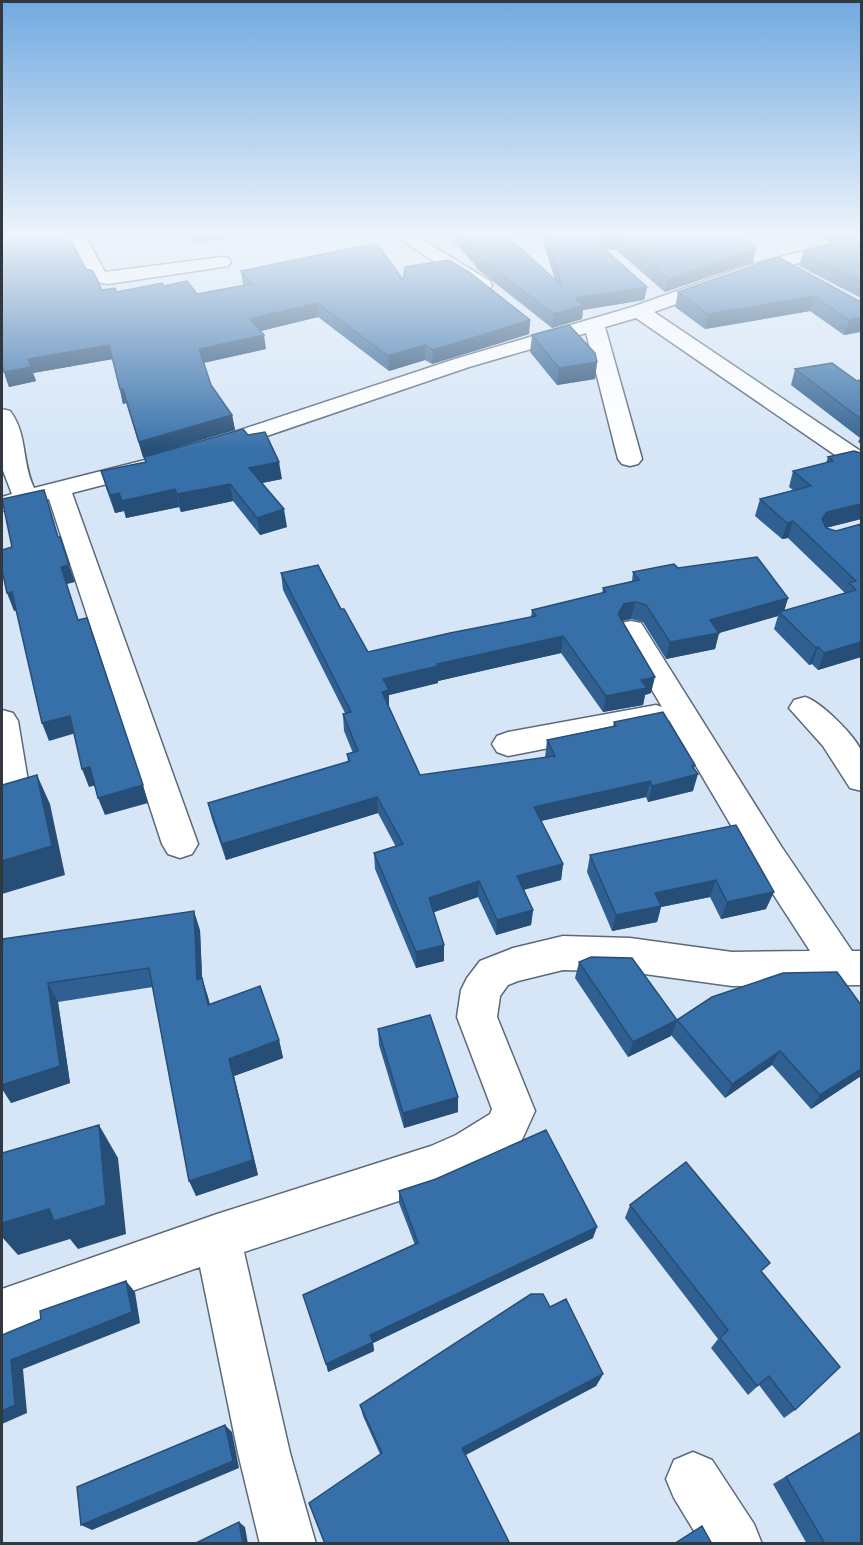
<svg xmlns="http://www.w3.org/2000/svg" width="863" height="1545" viewBox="0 0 863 1545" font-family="Signika,sans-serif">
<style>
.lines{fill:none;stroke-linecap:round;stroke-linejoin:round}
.minor-casing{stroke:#5b6978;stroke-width:3}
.minor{fill:#fff;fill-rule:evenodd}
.wall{fill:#2f6091}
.shaded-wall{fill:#264e76}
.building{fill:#3770a9;stroke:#264e76;stroke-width:1.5}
</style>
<rect width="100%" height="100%" fill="#d6e6f7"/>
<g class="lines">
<g class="minor-casing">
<path id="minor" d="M 67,235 L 85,235 L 105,272 L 222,257 L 228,258 L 231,262 L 228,266 L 222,267 L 108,284 L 91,281 L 89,277 Z
M 394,235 L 415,235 L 490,281 L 492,285 L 490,289 L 476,289 Z
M 862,236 L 862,246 L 762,273 L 654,312 L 862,452 L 862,470 L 854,468 L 636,318 L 605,327 L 642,459 L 638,464 L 630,466 L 622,464 L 618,459 L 586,333 L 469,367 L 217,453 L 209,455 L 201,453 L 197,448 L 201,443 L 455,359 L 632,307 L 750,265 Z
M 2,409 L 10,411 C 28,435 21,460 34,488 L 145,460 L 153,462 L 157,467 L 153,472 L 72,493 L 198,844 L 192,854 L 180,858 L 168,854 L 162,844 L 49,499 L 2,511 L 2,497 L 12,494 L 2,468 Z
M 631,621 L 641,623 L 781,846 L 852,951 L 862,951 L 862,985 L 732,986 L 630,972 L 563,970 L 518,981 L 508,985 L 500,996 L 497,1017 L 535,1111 L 520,1144 L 488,1165 L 435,1189 L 244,1252 L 290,1453 L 316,1544 L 260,1544 L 238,1453 L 200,1267 L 2,1337 L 2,1289 L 217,1214 L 431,1146 L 456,1135 L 490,1114 L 492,1109 L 457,1017 L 461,990 L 467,978 L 480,961 L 513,948 L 563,936 L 630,938 L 732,952 L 810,951 L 755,866 L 669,720 L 667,724 L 656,727 L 508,756 L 497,752 L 492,744 L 497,736 L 508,732 L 656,705 L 662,707 L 617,630 L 621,623 Z
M 805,697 C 820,701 857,737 862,753 C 863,763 862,780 862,791 L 850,788 L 823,746 L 789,708 L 794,700 Z
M 2,710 L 13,713 L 18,721 L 28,781 L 23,790 L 11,793 L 2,791 Z
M 693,1452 L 712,1460 L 754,1524 L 762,1544 L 702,1544 L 674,1498 L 666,1479 L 674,1460 Z"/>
</g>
<use href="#minor" class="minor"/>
</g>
<path class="wall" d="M 2,235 L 2,238 L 86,269 L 102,290 L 117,292 L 164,286 L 197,294 L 244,286 L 243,284 L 241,271 L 403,280 L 530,320 L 529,334 L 432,364 L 425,360 L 389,371 L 318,317 L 261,331 L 266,349 L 204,363 L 211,385 L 232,415 L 235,430 L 143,457 L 126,403 L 123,404 L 113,359 L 33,373 L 36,381 L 9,387 L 2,367 Z
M 190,235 L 253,235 L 195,243 Z
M 447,235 L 506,235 L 555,280 L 541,235 L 743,235 L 753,262 L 665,292 L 616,250 L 604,250 L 647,287 L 644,300 L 583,310 L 582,319 L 552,328 L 476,268 L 476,266 Z
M 821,235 L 858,235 L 829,242 Z
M 861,236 L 861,298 L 799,266 L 803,252 Z
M 778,257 L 857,300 L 861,301 L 861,333 L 860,332 L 844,335 L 810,311 L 705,329 L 675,307 L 678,292 Z
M 532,335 L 597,362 L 595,379 L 557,385 L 530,352 Z
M 795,369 L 861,381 L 861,444 L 858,442 L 860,438 L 791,385 Z
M 861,453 L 861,519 L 826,528 L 836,531 L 861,524 L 861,657 L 818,670 L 812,664 L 809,665 L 774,629 L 778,616 L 719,633 L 715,649 L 666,659 L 643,622 L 631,619 L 622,621 L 651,693 L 645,695 L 643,705 L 603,712 L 561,653 L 438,681 L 438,683 L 389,695 L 389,707 L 420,775 L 545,758 L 547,740 L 613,726 L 614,722 L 694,769 L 693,791 L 648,802 L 646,797 L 541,821 L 563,864 L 561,880 L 524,889 L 533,910 L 531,925 L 496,935 L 478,897 L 433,912 L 444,961 L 416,968 L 375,869 L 374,853 L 396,847 L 378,813 L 226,860 L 212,819 L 208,803 L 348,762 L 347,754 L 353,753 L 344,731 L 343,714 L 345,713 L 283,590 L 281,573 L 341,609 L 368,652 L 531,617 L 532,610 L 602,593 L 603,588 L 632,581 L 633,572 L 678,568 L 788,598 L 784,611 L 845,593 L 788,538 L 782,539 L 755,516 L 760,499 L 793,490 L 789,487 L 793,471 L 826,463 L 828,457 Z
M 101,471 L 282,479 L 262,483 L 287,527 L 260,535 L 233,501 L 181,512 L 179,507 L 126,518 L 124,511 L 115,513 L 106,488 Z
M 736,825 L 766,909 L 721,919 L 710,897 L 661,907 L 657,922 L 612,931 L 587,872 L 590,855 Z
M 200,930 L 202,978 L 210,1004 L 279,1040 L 283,1058 L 234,1076 L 258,1175 L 196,1196 L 153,987 L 58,1002 L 70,1083 L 11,1103 L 2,950 Z
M 579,962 L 677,1020 L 861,1005 L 861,1076 L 811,1109 L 772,1065 L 725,1098 L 671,1035 L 671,1036 L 628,1057 L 575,978 Z
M 378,1029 L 458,1112 L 404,1128 L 379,1045 Z
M 399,1191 L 593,1238 L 373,1343 L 374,1351 L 328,1372 L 415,1245 L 399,1203 Z
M 630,1205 L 762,1273 L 795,1410 L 784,1418 L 759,1385 L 748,1395 L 711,1348 L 718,1339 L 625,1218 Z
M 550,1307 L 603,1374 L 596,1386 L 466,1455 L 380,1454 L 363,1416 L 360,1405 Z
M 861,1432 L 861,1544 L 807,1544 L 773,1484 Z"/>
<path class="shaded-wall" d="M 2,235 L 14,235 L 2,237 L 2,238 Z
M 194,235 L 253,235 L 195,243 Z
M 831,235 L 858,235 L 829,242 Z
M 605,237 L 603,250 L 599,243 Z
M 756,249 L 753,262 L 665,292 L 668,279 Z
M 647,287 L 644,300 L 583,310 L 582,319 L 552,328 L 554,314 L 575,298 Z
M 814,296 L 810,311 L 705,329 L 708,314 Z
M 317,303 L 318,317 L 252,333 L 250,319 Z
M 861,317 L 861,326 L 860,332 L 844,335 L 849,320 Z
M 530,320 L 529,334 L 432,364 L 433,350 Z
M 264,335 L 266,349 L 201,363 L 199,349 Z
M 109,345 L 113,359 L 33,373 L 36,381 L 9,387 L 4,372 L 28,359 Z
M 425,345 L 425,360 L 389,371 L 388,356 Z
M 597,362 L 595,379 L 557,385 L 559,368 Z
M 120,389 L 123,389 L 126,403 L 123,404 Z
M 232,415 L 235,430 L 143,457 L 139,442 Z
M 279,462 L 282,479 L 252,485 L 249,468 Z
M 230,484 L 233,501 L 181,512 L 177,494 Z
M 175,489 L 179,507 L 126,518 L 122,501 Z
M 119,493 L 124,511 L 115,513 L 110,495 Z
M 861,504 L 861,519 L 821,529 L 822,519 L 827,512 Z
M 284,509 L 287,527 L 260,535 L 257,518 Z
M 793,521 L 788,538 L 782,539 L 787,523 Z
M 69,565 L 75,582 L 67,584 L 84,638 L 61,567 Z
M 12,592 L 19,610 L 14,611 L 7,593 Z
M 788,598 L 783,615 L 779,612 L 778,616 L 719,633 L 715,649 L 666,659 L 670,642 L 710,620 Z
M 635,602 L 631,619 L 621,621 L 618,614 L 624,604 Z
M 563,636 L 561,653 L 438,681 L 438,683 L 389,695 L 389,707 L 383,709 L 383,679 L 437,664 Z
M 861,642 L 861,657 L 818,670 L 824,653 Z
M 818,647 L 812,664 L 809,665 L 816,648 Z
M 655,677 L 651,693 L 645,695 L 643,705 L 603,712 L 606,696 L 641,680 Z
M 70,716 L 76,733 L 49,741 L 42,723 Z
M 695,765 L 692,776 L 698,774 L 693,791 L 648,802 L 652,786 Z
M 90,767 L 97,785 L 89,787 L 82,769 Z
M 37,775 L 50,804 L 65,875 L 2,894 L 2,861 Z
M 650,781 L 646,797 L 532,823 L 534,807 Z
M 143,785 L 148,803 L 105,815 L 98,798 Z
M 377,797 L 378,813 L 226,860 L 222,844 Z
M 563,864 L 561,880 L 516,892 L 517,876 Z
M 716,880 L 710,897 L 661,907 L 657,922 L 612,931 L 616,915 L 655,893 Z
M 479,881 L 478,897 L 429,914 L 429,898 Z
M 774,892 L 766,909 L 721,919 L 727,902 Z
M 533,910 L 531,925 L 496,935 L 497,920 Z
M 194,911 L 200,930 L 203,998 L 197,980 Z
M 444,945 L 444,961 L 416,968 L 416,952 Z
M 202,978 L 208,997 L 214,1023 L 208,1005 Z
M 48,983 L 58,1002 L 70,1083 L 11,1103 L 2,1089 L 2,1085 Z
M 677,1020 L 671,1036 L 628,1057 L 633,1042 Z
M 279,1040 L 283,1058 L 234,1076 L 258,1175 L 196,1196 L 189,1181 L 229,1059 Z
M 780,1051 L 772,1065 L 725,1098 L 732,1084 Z
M 861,1069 L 861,1076 L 811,1109 L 820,1095 Z
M 458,1097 L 458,1112 L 404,1128 L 403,1113 Z
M 99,1125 L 118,1158 L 126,1234 L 78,1249 L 70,1239 L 18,1255 L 2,1237 L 2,1223 Z
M 597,1227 L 593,1238 L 373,1343 L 374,1351 L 328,1372 L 326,1364 L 370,1335 Z
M 126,1281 L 135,1292 L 140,1323 L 23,1369 L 27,1413 L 2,1424 L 2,1411 L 11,1360 Z
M 603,1374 L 596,1386 L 461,1457 L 462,1448 Z
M 225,1425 L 232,1432 L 239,1468 L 92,1530 L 81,1525 Z
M 239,1522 L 245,1527 L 248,1544 L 243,1544 Z"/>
<path class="building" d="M 20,235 L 68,235 L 86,269 L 93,271 L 102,290 L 115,288 L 117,292 L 162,283 L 164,286 L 187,281 L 197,294 L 251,284 L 241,271 L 377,243 L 403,280 L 405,267 L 449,260 L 469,272 L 530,320 L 433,350 L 425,345 L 388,356 L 317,303 L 250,319 L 264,335 L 199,349 L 211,385 L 232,415 L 139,442 L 123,389 L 120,389 L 109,345 L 28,359 L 31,367 L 4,372 L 2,365 L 2,238 Z
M 459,235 L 506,235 L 562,286 L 546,235 L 743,235 L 756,249 L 668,279 L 618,237 L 605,237 L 599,243 L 603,248 L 647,287 L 575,298 L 583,305 L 554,314 L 476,255 L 478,255 Z
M 861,236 L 861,281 L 803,252 Z
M 778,257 L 857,300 L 861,301 L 861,317 L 849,320 L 814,296 L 708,314 L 678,292 Z
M 569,325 L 595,353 L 597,362 L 559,368 L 532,335 Z
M 832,363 L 857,381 L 860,380 L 861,381 L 861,419 L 795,369 Z
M 243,429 L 248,435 L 265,432 L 279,462 L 249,468 L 284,509 L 257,518 L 230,484 L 177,494 L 175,489 L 122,501 L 119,493 L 110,495 L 101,471 L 146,462 L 144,457 Z
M 854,451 L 861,453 L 861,504 L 827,512 L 822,519 L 826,528 L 836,531 L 861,524 L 861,642 L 824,653 L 818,647 L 816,648 L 779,612 L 856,590 L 849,583 L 856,581 L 793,521 L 787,523 L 760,499 L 811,486 L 793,471 L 833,461 L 828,457 Z
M 44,490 L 58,537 L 60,537 L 69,565 L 61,567 L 78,620 L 87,618 L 143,785 L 98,798 L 90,767 L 82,769 L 70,716 L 42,723 L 12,592 L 7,593 L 2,570 L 2,550 L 12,547 L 2,499 Z
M 757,557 L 788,598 L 710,620 L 719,633 L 670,642 L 646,605 L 635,602 L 624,604 L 618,614 L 655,677 L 641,680 L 647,688 L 606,696 L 563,636 L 437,664 L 438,666 L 383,679 L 389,690 L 382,692 L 420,775 L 555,756 L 547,740 L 616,726 L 614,722 L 663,712 L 695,765 L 692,766 L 698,774 L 652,786 L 650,781 L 534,807 L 563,864 L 517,876 L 533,910 L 497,920 L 479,881 L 429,898 L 444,945 L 416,952 L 374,853 L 403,844 L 377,797 L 222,844 L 208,803 L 350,761 L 347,754 L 358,751 L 343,714 L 351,712 L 281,573 L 318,565 L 341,609 L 344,609 L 368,652 L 450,633 L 536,616 L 532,610 L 606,592 L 603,588 L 639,580 L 633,572 L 674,564 L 678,568 Z
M 37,775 L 52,846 L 2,861 L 2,785 Z
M 736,825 L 774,892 L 727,902 L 716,880 L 655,893 L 661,906 L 616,915 L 590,855 Z
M 194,911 L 197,980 L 202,978 L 208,1005 L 260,986 L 279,1040 L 229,1059 L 253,1160 L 189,1181 L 149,968 L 48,983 L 60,1066 L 2,1085 L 2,950 L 3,939 Z
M 591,957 L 632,958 L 677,1020 L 633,1042 L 579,962 Z
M 837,972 L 861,1005 L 861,1069 L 820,1095 L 780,1051 L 732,1084 L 677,1020 L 712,997 L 783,973 Z
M 430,1015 L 458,1097 L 403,1113 L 378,1029 Z
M 99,1125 L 106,1205 L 54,1221 L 49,1209 L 2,1223 L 2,1153 Z
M 546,1130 L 597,1227 L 370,1335 L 373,1342 L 326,1364 L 303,1295 L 418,1243 L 399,1191 L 436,1179 Z
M 686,1162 L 770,1263 L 761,1271 L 840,1367 L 795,1410 L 769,1376 L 757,1386 L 720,1338 L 728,1330 L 630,1205 Z
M 126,1281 L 132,1312 L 11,1360 L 15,1405 L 2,1411 L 2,1335 L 41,1319 L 40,1311 Z
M 531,1294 L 543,1294 L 550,1307 L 566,1299 L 603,1374 L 462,1448 L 510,1544 L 325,1544 L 309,1503 L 382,1453 L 360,1405 Z
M 225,1425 L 233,1461 L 81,1525 L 77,1487 Z
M 861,1432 L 861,1544 L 825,1544 L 786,1477 Z
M 239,1522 L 243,1544 L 194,1544 Z
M 702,1526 L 712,1544 L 674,1544 Z"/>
<linearGradient id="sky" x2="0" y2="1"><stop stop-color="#71a9e0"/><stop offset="0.52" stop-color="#edf4fb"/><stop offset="1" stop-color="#edf4fb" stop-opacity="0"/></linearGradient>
<rect width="863" height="451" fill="url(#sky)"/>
<rect width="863" height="1545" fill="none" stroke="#32383f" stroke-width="6"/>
</svg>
